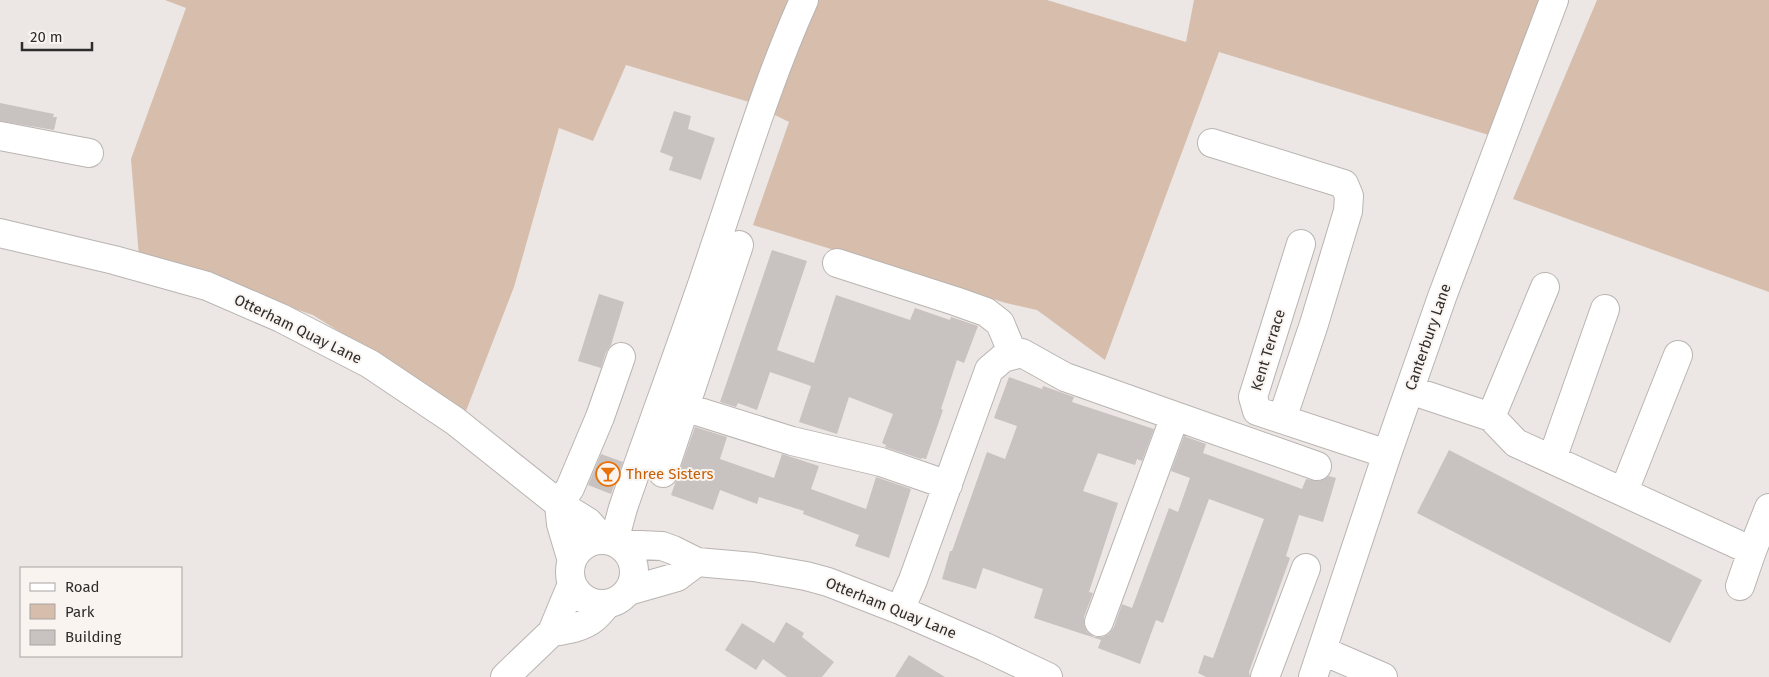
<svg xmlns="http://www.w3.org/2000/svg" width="1769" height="677" viewBox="0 0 1769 677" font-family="'Fira Sans',sans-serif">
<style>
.green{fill:#d6bdac}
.building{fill:#c8c2c0}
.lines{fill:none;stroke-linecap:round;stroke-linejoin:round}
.minor-casing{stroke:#b9b4b1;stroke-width:30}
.minor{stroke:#fff;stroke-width:28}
.labels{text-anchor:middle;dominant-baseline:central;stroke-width:4;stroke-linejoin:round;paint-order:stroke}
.street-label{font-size:15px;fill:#2e2d2b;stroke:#faf4f1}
.food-label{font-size:15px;fill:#c56008;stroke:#faf4f1;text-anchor:start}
</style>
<rect width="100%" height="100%" fill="#ece7e4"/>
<path class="green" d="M 165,0 L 795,0 L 749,102 L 626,65 L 593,141 L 559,128 L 514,287 L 466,411 L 313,315 L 139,257 L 131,159 L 186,8 Z
M 815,0 L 1047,0 L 1186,42 L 1194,0 L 1540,0 L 1492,136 L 1219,52 L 1105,360 L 1037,310 L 1006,303 L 753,225 L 789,122 L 767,111 Z
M 1597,0 L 1769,0 L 1769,292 L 1513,199 Z"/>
<path class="building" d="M 0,103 L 54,114 L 53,117 L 57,117 L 54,130 L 0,121 Z
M 674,111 L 691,116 L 688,129 L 715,138 L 701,180 L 669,170 L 673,157 L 660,152 Z
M 772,250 L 807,261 L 777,350 L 814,363 L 836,295 L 910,320 L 915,308 L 950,320 L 951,317 L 978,326 L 964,363 L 957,360 L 941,409 L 943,410 L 926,459 L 922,458 L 921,459 L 885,447 L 886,445 L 882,443 L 893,414 L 849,397 L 837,434 L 799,422 L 811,386 L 770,372 L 757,410 L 738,403 L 736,407 L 720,402 Z
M 599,294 L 624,302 L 611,345 L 606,352 L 601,368 L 578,361 Z
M 1009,377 L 1042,389 L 1043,386 L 1074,397 L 1072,402 L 1154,429 L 1142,461 L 1137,459 L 1135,465 L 1098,453 L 1083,491 L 1118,503 L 1089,592 L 1093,593 L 1084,617 L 1084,624 L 1087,632 L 1094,637 L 1102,637 L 1109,634 L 1114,627 L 1122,604 L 1132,608 L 1169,508 L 1178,512 L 1190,478 L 1171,471 L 1184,436 L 1206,444 L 1203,453 L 1302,489 L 1306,479 L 1319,481 L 1329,476 L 1336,478 L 1323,522 L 1299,515 L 1286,556 L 1290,558 L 1249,672 L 1250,677 L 1206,677 L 1198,673 L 1204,655 L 1213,658 L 1264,519 L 1209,499 L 1163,623 L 1156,620 L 1140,664 L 1098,648 L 1101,640 L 1034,618 L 1043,589 L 983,568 L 976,589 L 942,579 L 950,551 L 952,551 L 987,452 L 1005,459 L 1017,426 L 994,418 Z
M 695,427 L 727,437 L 720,459 L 774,478 L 782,454 L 819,466 L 811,489 L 866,509 L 876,477 L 911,489 L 889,558 L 855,546 L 859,535 L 803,514 L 804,511 L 759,497 L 757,504 L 720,490 L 713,510 L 671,495 Z
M 1449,450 L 1702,580 L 1670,643 L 1417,513 Z
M 601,454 L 623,462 L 611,494 L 588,485 Z
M 786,622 L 804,633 L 802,637 L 834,662 L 822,677 L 787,677 L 763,659 L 756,670 L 725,650 L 742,623 L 774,643 Z
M 909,655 L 945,677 L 895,677 Z"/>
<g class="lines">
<g class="minor-casing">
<path id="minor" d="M 0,136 L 89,153
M 1212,143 L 1344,184 L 1349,196 L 1348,211 L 1314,324 L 1282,419
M 0,233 L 114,260 L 207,286 L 281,318 L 370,364 L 455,421 L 559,504 L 588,522 L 603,539
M 1301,244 L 1253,397 L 1257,411 L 1387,454
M 837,263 L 955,301 L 986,312 L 1000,323 L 1013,354
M 1410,390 L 1491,417 L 1516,443 L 1752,551 L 1740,586
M 684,407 L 792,441 L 881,462 L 948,485
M 1175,416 L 1317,466
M 1491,417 L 1545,287
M 1552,459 L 1605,309
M 663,473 L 739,245
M 1624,491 L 1678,355
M 559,504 L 570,488 L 600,417 L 621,357
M 559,504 L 561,524 L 572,561
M570 572a32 32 0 1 1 64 0a32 32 0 1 1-64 0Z
M 614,541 L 623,508 C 653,421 686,334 715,246 C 743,164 768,80 804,0
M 618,544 L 662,546 L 673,550 L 697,562 L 754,567 L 806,576 L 828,582 L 900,610 L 985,647 L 1048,677
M 1752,551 L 1769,508
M 628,591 L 677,577 L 697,562
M 900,610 L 913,580 L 989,370 L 1003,358 L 1022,353 L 1065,377 L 1175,416 L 1099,622
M 552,632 C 565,630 582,628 593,619 C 598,615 603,609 607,604
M 1323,651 L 1383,677
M 505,677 L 552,632 L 572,584
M 1265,677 L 1306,568
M 1313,677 L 1387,454 L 1442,297 L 1554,0"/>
</g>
<use href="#minor" class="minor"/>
</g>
<defs>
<g id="bar-ring" transform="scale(1.25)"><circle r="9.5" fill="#faf4f1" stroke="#e8710a" stroke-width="1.5"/><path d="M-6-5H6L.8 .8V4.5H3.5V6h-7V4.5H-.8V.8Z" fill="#e8710a"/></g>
</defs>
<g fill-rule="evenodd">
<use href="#bar-ring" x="608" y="474"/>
</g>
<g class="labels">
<g class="street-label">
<text transform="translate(298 329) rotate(26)">Otterham Quay Lane</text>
<text transform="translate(1428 337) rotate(-71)">Canterbury Lane</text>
<text transform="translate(1268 350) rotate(-73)">Kent Terrace</text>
<text transform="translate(891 608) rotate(22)">Otterham Quay Lane</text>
</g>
<g class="food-label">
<text x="626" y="474">Three Sisters</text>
</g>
</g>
<rect x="20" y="567" width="162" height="90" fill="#faf4f1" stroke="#a8a4a2"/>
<rect x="30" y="583" width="25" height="8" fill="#ffffff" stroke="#a8a4a2"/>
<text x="65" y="592" font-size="15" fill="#2e2d2b">Road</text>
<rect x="30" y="604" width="25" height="15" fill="#d6bdac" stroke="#a8a4a2"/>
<text x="65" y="617" font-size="15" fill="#2e2d2b">Park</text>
<rect x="30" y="630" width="25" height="15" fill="#c8c2c0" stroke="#a8a4a2"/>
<text x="65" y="642" font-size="15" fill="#2e2d2b">Building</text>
<path d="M22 42v8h70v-8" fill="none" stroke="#2e2d2b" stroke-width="2.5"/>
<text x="30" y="42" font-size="15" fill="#2e2d2b" stroke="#faf4f1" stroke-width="4" paint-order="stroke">20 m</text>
</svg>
